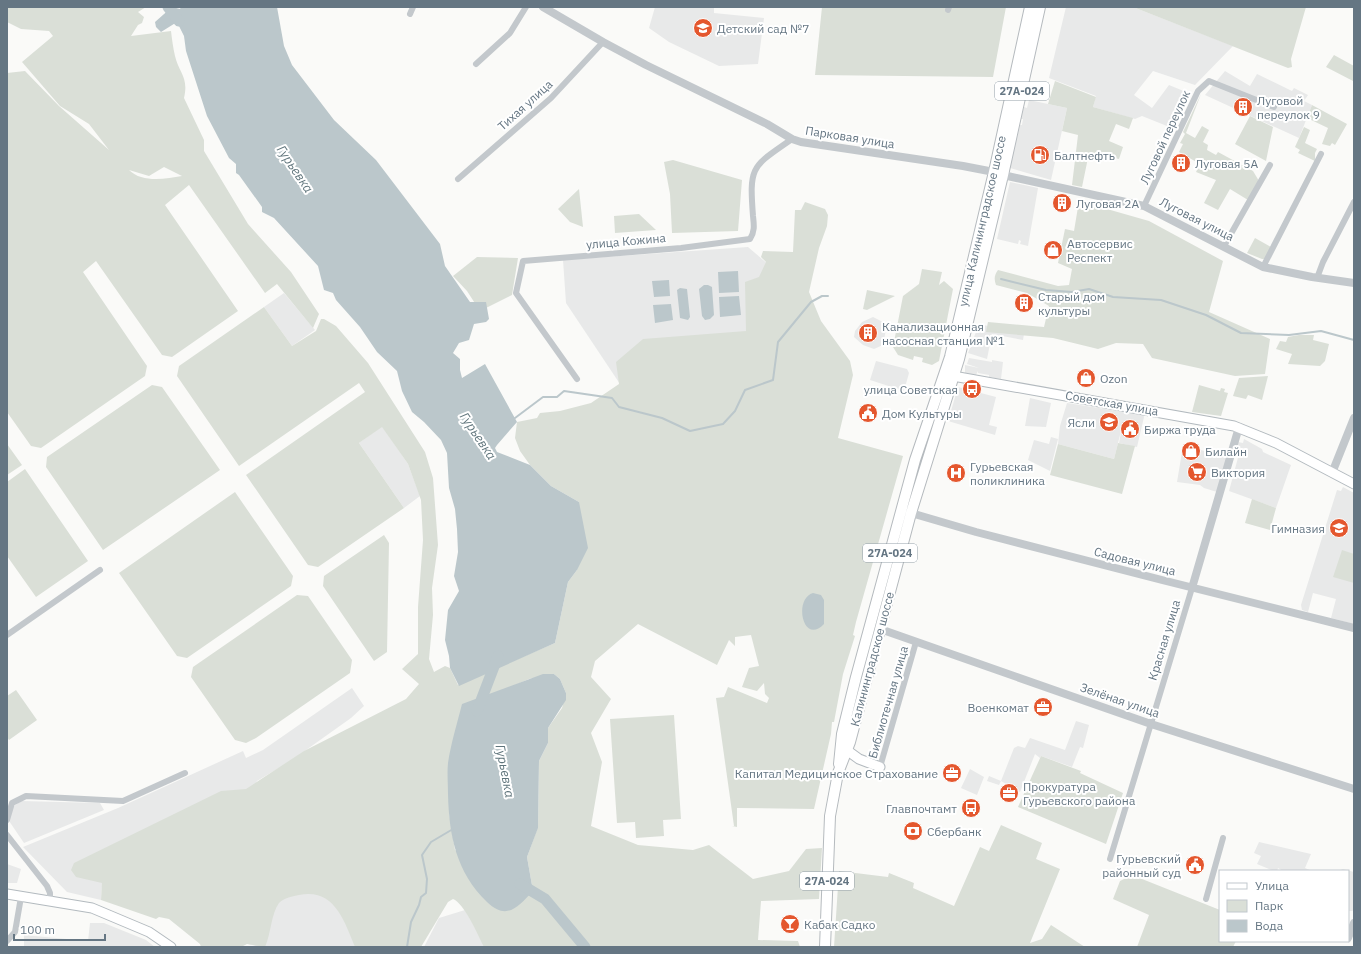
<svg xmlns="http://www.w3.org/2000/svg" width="1361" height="954" viewBox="0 0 1361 954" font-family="'IBM Plex Sans',sans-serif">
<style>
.built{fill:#e8e9e9}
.green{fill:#dadfd7;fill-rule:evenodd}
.water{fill:#bbc7cb}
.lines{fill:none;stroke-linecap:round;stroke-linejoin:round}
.stream{stroke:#bbc7cb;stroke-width:2}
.river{stroke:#bbc7cb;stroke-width:11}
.secondary-casing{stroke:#b3babf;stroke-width:11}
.primary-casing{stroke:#b5babe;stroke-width:12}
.minor{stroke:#c3c8cc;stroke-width:6}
.tertiary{stroke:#c3c8cc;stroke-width:8}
.secondary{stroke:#fff;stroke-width:9}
.primary{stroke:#fff;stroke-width:10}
.labels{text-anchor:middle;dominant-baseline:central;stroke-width:4;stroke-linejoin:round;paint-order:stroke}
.shield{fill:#fff;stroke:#939fa8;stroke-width:1}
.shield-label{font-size:11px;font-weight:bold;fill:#657683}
.poi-label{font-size:12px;fill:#657683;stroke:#fff;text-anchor:start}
.street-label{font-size:12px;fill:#657683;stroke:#fff}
.water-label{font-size:13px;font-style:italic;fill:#60757c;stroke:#fff}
</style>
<rect width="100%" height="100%" fill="#fafaf8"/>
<path class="built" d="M 655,7 L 714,7 L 714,13 L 764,18 L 758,64 L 719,66 L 669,42 L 649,28 Z
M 1066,7 L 1133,7 L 1233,46 L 1195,85 L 1153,71 L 1134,95 L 1152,108 L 1169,85 L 1186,92 L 1172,128 L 1142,116 L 1135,119 L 1093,107 L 1096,96 L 1049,78 Z
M 1225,71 L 1250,86 L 1257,74 L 1292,91 L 1294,88 L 1308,95 L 1304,101 L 1312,105 L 1299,138 L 1205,95 Z
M 1029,100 L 1067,108 L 1051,180 L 1010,168 L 1020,125 L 1022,125 L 1023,119 L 1021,119 L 1024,107 L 1027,108 Z
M 1010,182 L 1038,188 L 1028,246 L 1020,244 L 1021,241 L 1019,240 L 1018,244 L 997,239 Z
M 748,247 L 803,294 L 806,311 L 620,384 L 566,303 L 563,260 Z
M 284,293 L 315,330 L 292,346 L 264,307 Z
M 873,317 L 887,324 L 883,345 L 874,349 L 863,345 L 854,337 L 855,331 L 862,322 Z
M 979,324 L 1024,334 L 1023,340 L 992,334 L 987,359 L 968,353 Z
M 969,358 L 992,362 L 992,360 L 1003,362 L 1001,379 L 989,377 L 989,375 L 978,373 L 978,371 L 976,375 L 965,373 L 965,365 L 979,368 L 967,364 Z
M 876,361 L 907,369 L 909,373 L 904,391 L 870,380 Z
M 958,387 L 996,397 L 989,425 L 997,427 L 995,435 L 948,421 Z
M 1030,398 L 1051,403 L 1046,427 L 1025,426 Z
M 1067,403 L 1143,415 L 1144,417 L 1137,447 L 1119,443 L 1122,427 L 1114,459 L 1058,444 L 1060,426 Z
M 382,426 L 408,464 L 420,496 L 404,508 L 359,443 Z
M 1051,437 L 1058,439 L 1050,471 L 1028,460 L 1034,440 L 1049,444 Z
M 1244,439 L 1262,449 L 1263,452 L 1291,465 L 1276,508 L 1229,491 L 1239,454 L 1235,452 L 1238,442 L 1243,443 Z
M 1183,446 L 1227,456 L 1217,492 L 1204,488 L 1200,485 L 1177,482 Z
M 1343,487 L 1354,493 L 1354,624 L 1331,618 L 1336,599 L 1313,593 L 1308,612 L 1302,610 L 1301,605 L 1337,490 L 1341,491 Z
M 352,688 L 364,706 L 351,718 L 292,760 L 257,781 L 245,808 L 103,872 L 101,900 L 67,892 L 23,847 L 118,808 L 243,751 L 246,758 L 263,750 Z
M 1076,721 L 1089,725 L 1083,748 L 1080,747 L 1072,767 L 1041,756 L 1040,758 L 1035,754 L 1020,792 L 1001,781 L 999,785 L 987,781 L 989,776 L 1001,781 L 1014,748 L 1018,746 L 1025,748 L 1030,738 L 1065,750 Z
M 970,769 L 984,777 L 977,795 L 961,788 Z
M 21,801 L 100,803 L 104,810 L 24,843 L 7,818 L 7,811 Z
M 257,818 L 380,947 L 260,947 L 248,944 Z
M 1259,842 L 1311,854 L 1305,868 L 1312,871 L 1283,871 L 1278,868 L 1277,871 L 1274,871 L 1257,864 L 1261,856 L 1254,853 Z
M 7,864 L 21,869 L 17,883 L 7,883 Z
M 1343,869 L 1354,872 L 1354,910 L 1352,911 L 1348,911 L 1348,871 L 1338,871 Z
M 465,910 L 485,945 L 483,947 L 424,947 L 439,918 Z
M 90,923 L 104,923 L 146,940 L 155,947 L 24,947 L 24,935 L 88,941 Z"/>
<path class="green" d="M 7,7 L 146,7 L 138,12 L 144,17 L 142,23 L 138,25 L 131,36 L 171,31 C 172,39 173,48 175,56 C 179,73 189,77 184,98 L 204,140 L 204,151 L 248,224 L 291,272 L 319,314 L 313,328 L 277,284 L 265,293 L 189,185 L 165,205 L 238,311 L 172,357 L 162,355 L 96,261 L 83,272 L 147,366 L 145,376 L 41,448 L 31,446 L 7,412 L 7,73 L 25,71 L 59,106 L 109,150 L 89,124 L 60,106 L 22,62 L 53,36 L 49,31 L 21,29 L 7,22 ZM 164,167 L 182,176 C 165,179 142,183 129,170 L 149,176 Z
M 822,7 L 1006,7 L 993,77 L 815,75 Z
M 1133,7 L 1306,7 L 1291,59 L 1292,67 L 1288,68 Z
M 1334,55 L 1354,66 L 1353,81 L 1326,67 Z
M 1055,81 L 1096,97 L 1093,107 L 1133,118 L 1129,129 L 1116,124 L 1109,141 L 1123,147 L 1119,159 L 1089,153 L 1082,187 L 1072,185 L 1078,135 L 1062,131 L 1067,108 L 1048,104 Z
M 1201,94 L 1186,133 L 1195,138 L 1202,126 L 1209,130 L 1203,142 L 1208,145 L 1207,150 L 1216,155 L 1218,152 L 1253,171 L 1259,181 L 1248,200 L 1230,189 L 1218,210 L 1204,203 L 1216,180 L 1196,172 L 1200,164 L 1179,152 L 1183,144 L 1180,143 L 1185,134 L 1183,132 Z
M 1312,105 L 1347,124 L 1335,145 L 1332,143 L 1330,146 L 1322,144 L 1328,128 L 1307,118 Z
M 1250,116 L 1273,127 L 1266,161 L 1235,144 Z
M 1304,127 L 1310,130 L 1305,143 L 1317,149 L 1315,153 L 1315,161 L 1298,153 L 1300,150 L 1295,147 Z
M 673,160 L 742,180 L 738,231 L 672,233 L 670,194 L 664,162 Z
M 579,189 L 583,227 L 570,222 L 558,209 Z
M 1079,201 L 1149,221 L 1223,261 L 1209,312 L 1270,339 L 1265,374 L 1235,376 L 1152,358 L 1143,344 L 1116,343 L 1098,349 L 1053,338 L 986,332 L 988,322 L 1044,327 L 1049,306 L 1027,293 L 996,285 C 994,280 994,275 998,270 L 1058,286 L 1069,285 L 1072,269 L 1058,263 L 1065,229 L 1074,231 Z
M 805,202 L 825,209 L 828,215 L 827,226 L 819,248 L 809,292 L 821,321 L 850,361 L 853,375 L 838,438 L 903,456 L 856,622 L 853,635 L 855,636 L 843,674 L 834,722 L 832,722 L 831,734 L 814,809 L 737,808 L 737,827 L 732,826 L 734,826 L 716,698 L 724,697 L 728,687 L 767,703 L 769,698 L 765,694 L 764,683 L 757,691 L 742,687 L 749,668 L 759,666 L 751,635 L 735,637 L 735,646 L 729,640 L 717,665 L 638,624 L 595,661 L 591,677 L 611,699 L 591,733 L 602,762 L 591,826 L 638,845 L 693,850 L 709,845 L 753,879 L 789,871 L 806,849 L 822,848 L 819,899 L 761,901 L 758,940 L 798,941 L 800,947 L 484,947 C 478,935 464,903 453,899 L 448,902 L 421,947 L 355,947 C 344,920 334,888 299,895 C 293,896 284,898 279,903 C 271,914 271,934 265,947 L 247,944 L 241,947 L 201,947 L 200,944 L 169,919 L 159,917 L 156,919 L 101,900 L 102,883 L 76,877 L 71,870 L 74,863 L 221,791 L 246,789 L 304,751 L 406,699 L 419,684 L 402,669 L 418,654 L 418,607 L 423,540 L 421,500 L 408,464 L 382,427 L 359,443 L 404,508 L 318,567 L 308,565 L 246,475 L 365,392 L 359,383 L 239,466 L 177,376 L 179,366 L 264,307 L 292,346 L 316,331 L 321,319 L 324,319 L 336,326 L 368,363 L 425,452 L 433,478 L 438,545 L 432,588 L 433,615 L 429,659 L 434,672 L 445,666 L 450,668 L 458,685 L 555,643 L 568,582 L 577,570 L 579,502 L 551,486 L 530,465 L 520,451 L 515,438 L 517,422 L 537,418 L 540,413 L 560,411 L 591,403 L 619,384 L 616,362 L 643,339 L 746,331 L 745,282 L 759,277 L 766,262 L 761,257 L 763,251 L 793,252 L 795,210 L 801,210 ZM 554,674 L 560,679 L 566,693 L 562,708 L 548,728 L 548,743 L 539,761 L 538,827 L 527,857 L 533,891 L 455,850 L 449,813 L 515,685 L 529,679 Z
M 639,214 L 656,230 L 615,233 L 614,216 Z
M 1255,238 L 1271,247 L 1265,259 L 1262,259 L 1247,253 Z
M 477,257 L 518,258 L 512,295 L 480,311 L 467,291 L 453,276 Z
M 922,269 L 942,272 L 939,285 L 944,281 L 953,289 L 939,361 L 932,365 L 922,362 L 923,358 L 914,356 L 913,360 L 898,355 L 893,347 L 903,296 L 919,284 Z
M 867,290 L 895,296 L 867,310 L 863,309 Z
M 1299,335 L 1314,335 L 1313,340 L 1329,344 L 1325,361 L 1320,366 L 1288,364 L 1292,354 L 1276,349 L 1280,341 L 1286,342 L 1288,337 Z
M 1268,376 L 1262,400 L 1248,395 L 1246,399 L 1233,396 L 1239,378 Z
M 152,385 L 162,387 L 220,470 L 103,550 L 46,467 L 47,457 Z
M 1199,385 L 1220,391 L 1221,388 L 1225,389 L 1224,392 L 1228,393 L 1221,416 L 1192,412 Z
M 1118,443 L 1135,446 L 1122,494 L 1050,475 L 1058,444 L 1114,459 Z
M 7,444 L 22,465 L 7,475 Z
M 25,469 L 88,561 L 36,597 L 7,556 L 7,482 Z
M 235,492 L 293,576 L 291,586 L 187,658 L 177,656 L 119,573 Z
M 1252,499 L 1276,508 L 1270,530 L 1245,523 Z
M 384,535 L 389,543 L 387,652 L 374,661 L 323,586 L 324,576 Z
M 1342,550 L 1354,554 L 1354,583 L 1333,577 Z
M 297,595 L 308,596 L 352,660 L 350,673 L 256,738 L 246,743 L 235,740 L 191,677 L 193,667 Z
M 16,690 L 37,720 L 9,740 L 7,737 L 7,696 Z
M 674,715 L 681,819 L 663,820 L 664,836 L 636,838 L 635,822 L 617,823 L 610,719 Z
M 1041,756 L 1081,771 L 1080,773 L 1123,793 L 1106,844 L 1018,807 Z
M 1001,825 L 1042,843 L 1036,859 L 1060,869 L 1030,943 L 1042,939 L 1051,925 L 1085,947 L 834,947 L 839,871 L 888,877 L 889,873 L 914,883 L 913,888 L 954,906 L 980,847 L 989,851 Z
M 1132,875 L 1220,910 L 1220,941 L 1236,941 L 1233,947 L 1137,947 L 1149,915 L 1113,899 L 1120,881 Z"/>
<path class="water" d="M 172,7 L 180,9 L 181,7 L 277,7 L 284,46 L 292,65 L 334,120 L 376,160 L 440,244 L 445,266 L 470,302 L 486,302 L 489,319 L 486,322 L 474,324 L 469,340 L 459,343 L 453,353 L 460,359 L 460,370 L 462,378 L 485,364 L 517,422 L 497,445 L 495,448 L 497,452 L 530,465 L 551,486 L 579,502 L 588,548 L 577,570 L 568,582 L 555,643 L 459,686 L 450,668 L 449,656 L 445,640 L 448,610 L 459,591 L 454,576 L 458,552 L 457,529 L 455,509 L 449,488 L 447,453 L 441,440 L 424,422 L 412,412 L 402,391 L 397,371 L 377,352 L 360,327 L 336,300 L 333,293 L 324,290 L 318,266 L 274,218 L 262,212 L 262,207 L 239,175 L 236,173 L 236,164 L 229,158 L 207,116 L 186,51 L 184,36 L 177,22 L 161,32 L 156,27 L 155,22 Z
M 738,271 L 739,292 L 719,293 L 718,272 Z
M 669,280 L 670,296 L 654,297 L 652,281 Z
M 704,285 L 708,285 L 712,287 L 714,315 L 710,319 L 705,320 L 702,316 L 699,289 Z
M 680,288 L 687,289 L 690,317 L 688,320 L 680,318 L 677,290 Z
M 739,296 L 741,315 L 720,317 L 719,297 Z
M 671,304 L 673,320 L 655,323 L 653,305 Z
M 813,593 L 821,595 L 824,600 L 824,624 C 803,646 793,599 813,593 Z
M 543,674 L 554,674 L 560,679 L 566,693 L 566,700 L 548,728 L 548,743 L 539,761 L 538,828 L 527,857 L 533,891 C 518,907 507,921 487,902 C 456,872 449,835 448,794 C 448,784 447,773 448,763 C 451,743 457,724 462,704 Z"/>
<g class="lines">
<path class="stream" d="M 1001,279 L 1046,290 L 1072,292 L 1089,289 L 1113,297 L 1161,300 L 1206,315 L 1241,333 L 1289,335 L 1321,331 L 1354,340
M 515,418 L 543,397 L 557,397 L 564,391 L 612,398 L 619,407 L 662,418 L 690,431 L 723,424 L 735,411 L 745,390 L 773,380 L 778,342 L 811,302 L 822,296 L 828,296
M 407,947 L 411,922 L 419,905 L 421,897 L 426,893 L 427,879 L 422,855 L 431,842 L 453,829"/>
<path class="river" d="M 168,7 L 179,21
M 477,711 L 498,656
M 520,884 L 545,899 L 585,947"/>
<g class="secondary-casing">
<path id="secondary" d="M 953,376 L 1234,426 L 1276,443 L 1354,484
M 848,751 L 859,759 L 880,767
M 7,894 L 92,908 L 149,932 L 171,947"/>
</g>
<g class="primary-casing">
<path id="primary" d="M 839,764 L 842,734 L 856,677 L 915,460 L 950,357 L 994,172 L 1030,7
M 825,947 L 830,816 L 838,773 L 850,742 L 911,513 L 959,359 L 1003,175 L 1040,7"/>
</g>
<path class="minor" d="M 948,10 L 949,7
M 410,14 L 413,7
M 476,64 L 510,33 L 526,7
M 458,179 L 551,98 L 603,42
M 1144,206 L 1198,91 L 1209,81 L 1274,107
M 1224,246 L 1270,165
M 1263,267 L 1321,154
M 1317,278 L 1323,262 L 1354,202
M 577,379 L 516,293 L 523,261 L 681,248 L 750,239 C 755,231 754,225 753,216 C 749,165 752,167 792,139
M 7,635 L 100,570
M 880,767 L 916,642
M 7,820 L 12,803 L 26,796 L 123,801 L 185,773
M 7,835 L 47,886 L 50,893 L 50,901
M 1110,859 L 1192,588
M 1206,899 L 1223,838
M 7,941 L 15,932 L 21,897"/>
<path class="tertiary" d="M 543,7 L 603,42 L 646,65 L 767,124 L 792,139 L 801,142 L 963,166 L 994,172
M 1003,175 L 1144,206 L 1263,267 L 1312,277 L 1354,283
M 1332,473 L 1354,418
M 911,513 L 976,532 L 1162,580 L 1354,628
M 1192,588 L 1239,427
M 880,629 L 1151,724 L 1354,789
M 1348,938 L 1354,923"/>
<use href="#secondary" class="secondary"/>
<use href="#primary" class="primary"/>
</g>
<defs>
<g id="school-disc" transform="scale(1)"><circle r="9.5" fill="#e4572e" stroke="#fff"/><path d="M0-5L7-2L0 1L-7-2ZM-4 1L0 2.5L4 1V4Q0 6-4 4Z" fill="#fff"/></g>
<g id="building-disc" transform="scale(1)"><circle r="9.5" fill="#e4572e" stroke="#fff"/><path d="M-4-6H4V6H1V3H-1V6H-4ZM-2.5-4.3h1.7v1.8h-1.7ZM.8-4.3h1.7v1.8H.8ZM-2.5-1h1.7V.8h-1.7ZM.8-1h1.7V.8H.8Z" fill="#fff"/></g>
<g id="fuel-disc" transform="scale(1)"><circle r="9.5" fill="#e4572e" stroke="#fff"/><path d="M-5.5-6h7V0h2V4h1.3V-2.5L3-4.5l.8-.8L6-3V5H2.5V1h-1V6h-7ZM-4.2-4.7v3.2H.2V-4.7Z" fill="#fff"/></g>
<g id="shop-disc" transform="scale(1)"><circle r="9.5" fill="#e4572e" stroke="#fff"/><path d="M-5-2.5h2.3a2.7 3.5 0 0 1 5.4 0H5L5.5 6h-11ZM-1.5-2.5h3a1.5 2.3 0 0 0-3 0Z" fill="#fff"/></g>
<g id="bus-disc" transform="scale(1)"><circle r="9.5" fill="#e4572e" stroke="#fff"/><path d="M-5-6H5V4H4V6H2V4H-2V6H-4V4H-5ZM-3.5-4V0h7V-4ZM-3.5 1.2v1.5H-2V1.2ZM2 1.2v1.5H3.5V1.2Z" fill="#fff"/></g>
<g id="civic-disc" transform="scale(1)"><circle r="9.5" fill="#e4572e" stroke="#fff"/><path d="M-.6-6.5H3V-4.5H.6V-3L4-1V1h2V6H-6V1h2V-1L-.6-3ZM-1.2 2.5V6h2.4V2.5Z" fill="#fff"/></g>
<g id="supermarket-disc" transform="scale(1)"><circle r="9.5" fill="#e4572e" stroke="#fff"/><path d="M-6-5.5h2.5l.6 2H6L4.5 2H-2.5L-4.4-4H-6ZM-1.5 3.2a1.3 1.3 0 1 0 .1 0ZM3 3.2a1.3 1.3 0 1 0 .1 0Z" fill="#fff"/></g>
<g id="hospital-disc" transform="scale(1)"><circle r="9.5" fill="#e4572e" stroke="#fff"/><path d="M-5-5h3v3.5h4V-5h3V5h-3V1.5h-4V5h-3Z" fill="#fff"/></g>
<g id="office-disc" transform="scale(1)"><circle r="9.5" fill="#e4572e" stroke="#fff"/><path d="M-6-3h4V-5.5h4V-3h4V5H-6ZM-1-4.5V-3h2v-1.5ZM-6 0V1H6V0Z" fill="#fff"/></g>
<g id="bank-disc" transform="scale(1)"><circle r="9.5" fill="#e4572e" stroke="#fff"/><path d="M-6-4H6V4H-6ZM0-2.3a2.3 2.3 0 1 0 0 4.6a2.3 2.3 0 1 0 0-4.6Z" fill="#fff"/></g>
<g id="bar-disc" transform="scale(1)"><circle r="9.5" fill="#e4572e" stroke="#fff"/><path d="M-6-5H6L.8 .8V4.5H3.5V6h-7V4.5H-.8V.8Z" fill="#fff"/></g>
</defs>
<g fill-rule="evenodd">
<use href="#school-disc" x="703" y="28"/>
<use href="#building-disc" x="1243" y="107"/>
<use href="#fuel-disc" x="1040" y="155"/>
<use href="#building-disc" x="1181" y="163"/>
<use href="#building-disc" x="1062" y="203"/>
<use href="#shop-disc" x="1053" y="250"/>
<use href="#building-disc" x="1024" y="303"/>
<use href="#building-disc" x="868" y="333"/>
<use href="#shop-disc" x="1086" y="378"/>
<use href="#bus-disc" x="972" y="389"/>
<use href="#civic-disc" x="868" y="413"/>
<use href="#school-disc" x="1109" y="422"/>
<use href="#civic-disc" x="1130" y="429"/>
<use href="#shop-disc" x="1191" y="451"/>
<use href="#supermarket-disc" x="1197" y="472"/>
<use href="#hospital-disc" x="956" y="473"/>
<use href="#school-disc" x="1339" y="528"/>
<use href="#office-disc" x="1043" y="707"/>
<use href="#office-disc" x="952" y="773"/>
<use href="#office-disc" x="1009" y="793"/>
<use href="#bus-disc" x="971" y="808"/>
<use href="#bank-disc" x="913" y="831"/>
<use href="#civic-disc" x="1195" y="865"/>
<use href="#bar-disc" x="790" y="924"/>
</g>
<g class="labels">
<g class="shield">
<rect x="995" y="82" width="54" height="18" rx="3"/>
<rect x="863" y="544" width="54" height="18" rx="3"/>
<rect x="800" y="872" width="54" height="18" rx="3"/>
</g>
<g class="shield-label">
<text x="1022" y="91">27А-024</text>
<text x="890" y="553">27А-024</text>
<text x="827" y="881">27А-024</text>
</g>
<g class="poi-label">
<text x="717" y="28">Детский сад №7</text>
<text x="1257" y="100">Луговой<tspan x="1257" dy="14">переулок 9</tspan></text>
<text x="1054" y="155">Балтнефть</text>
<text x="1195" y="163">Луговая 5А</text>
<text x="1076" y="203">Луговая 2А</text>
<text x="1067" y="243">Автосервис<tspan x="1067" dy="14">Респект</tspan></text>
<text x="1038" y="296">Старый дом<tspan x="1038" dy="14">культуры</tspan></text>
<text x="882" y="326">Канализационная<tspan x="882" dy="14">насосная станция №1</tspan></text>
<text x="1100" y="378">Ozon</text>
<text x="958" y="389" text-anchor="end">улица Советская</text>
<text x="882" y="413">Дом Культуры</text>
<text x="1095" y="422" text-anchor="end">Ясли</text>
<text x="1144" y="429">Биржа труда</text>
<text x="1205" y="451">Билайн</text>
<text x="970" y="466">Гурьевская<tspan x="970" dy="14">поликлиника</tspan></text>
<text x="1211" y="472">Виктория</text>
<text x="1325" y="528" text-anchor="end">Гимназия</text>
<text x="1029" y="707" text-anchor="end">Военкомат</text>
<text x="938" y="773" text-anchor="end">Капитал Медицинское Страхование</text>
<text x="1023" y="786">Прокуратура<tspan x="1023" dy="14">Гурьевского района</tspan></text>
<text x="957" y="808" text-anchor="end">Главпочтамт</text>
<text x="927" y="831">Сбербанк</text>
<text x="1181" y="858" text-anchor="end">Гурьевский<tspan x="1181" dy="14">районный суд</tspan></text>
<text x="804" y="924">Кабак Садко</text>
</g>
<g class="street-label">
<text transform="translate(525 105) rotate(-42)">Тихая улица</text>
<text transform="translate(850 137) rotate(9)">Парковая улица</text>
<text transform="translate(1165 137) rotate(-65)">Луговой переулок</text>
<text transform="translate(1197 219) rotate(27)">Луговая улица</text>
<text transform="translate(982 221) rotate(-77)">улица Калининградское шоссе</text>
<text transform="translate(626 241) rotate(-5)">улица Кожина</text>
<text transform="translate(1112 403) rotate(10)">Советская улица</text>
<text transform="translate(1135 561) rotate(14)">Садовая улица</text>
<text transform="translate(1164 640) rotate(-73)">Красная улица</text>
<text transform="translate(872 659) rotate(-75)">Калининградское шоссе</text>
<text transform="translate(1120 700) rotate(19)">Зелёная улица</text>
<text transform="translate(888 702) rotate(-74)">Библиотечная улица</text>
</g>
<g class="water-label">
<text transform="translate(295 169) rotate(56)">Гурьевка</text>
<text transform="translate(478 436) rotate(56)">Гурьевка</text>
<text transform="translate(505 771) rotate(79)">Гурьевка</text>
</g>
</g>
<rect width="1361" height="954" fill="none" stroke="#657683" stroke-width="16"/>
<rect x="1219" y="870" width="130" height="72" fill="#ffffff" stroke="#c1c8cd"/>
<rect x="1227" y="883" width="20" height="6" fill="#ffffff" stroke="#c1c8cd"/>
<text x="1255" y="890" font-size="12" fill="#657683">Улица</text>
<rect x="1227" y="900" width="20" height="12" fill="#dadfd7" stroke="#c1c8cd"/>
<text x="1255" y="910" font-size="12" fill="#657683">Парк</text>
<rect x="1227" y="920" width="20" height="12" fill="#bbc7cb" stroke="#c1c8cd"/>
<text x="1255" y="930" font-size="12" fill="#657683">Вода</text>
<path d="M14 934v6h91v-6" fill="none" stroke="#657683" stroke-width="2"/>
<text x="20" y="934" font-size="12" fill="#657683" stroke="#ffffff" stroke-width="3" paint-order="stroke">100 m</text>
</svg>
